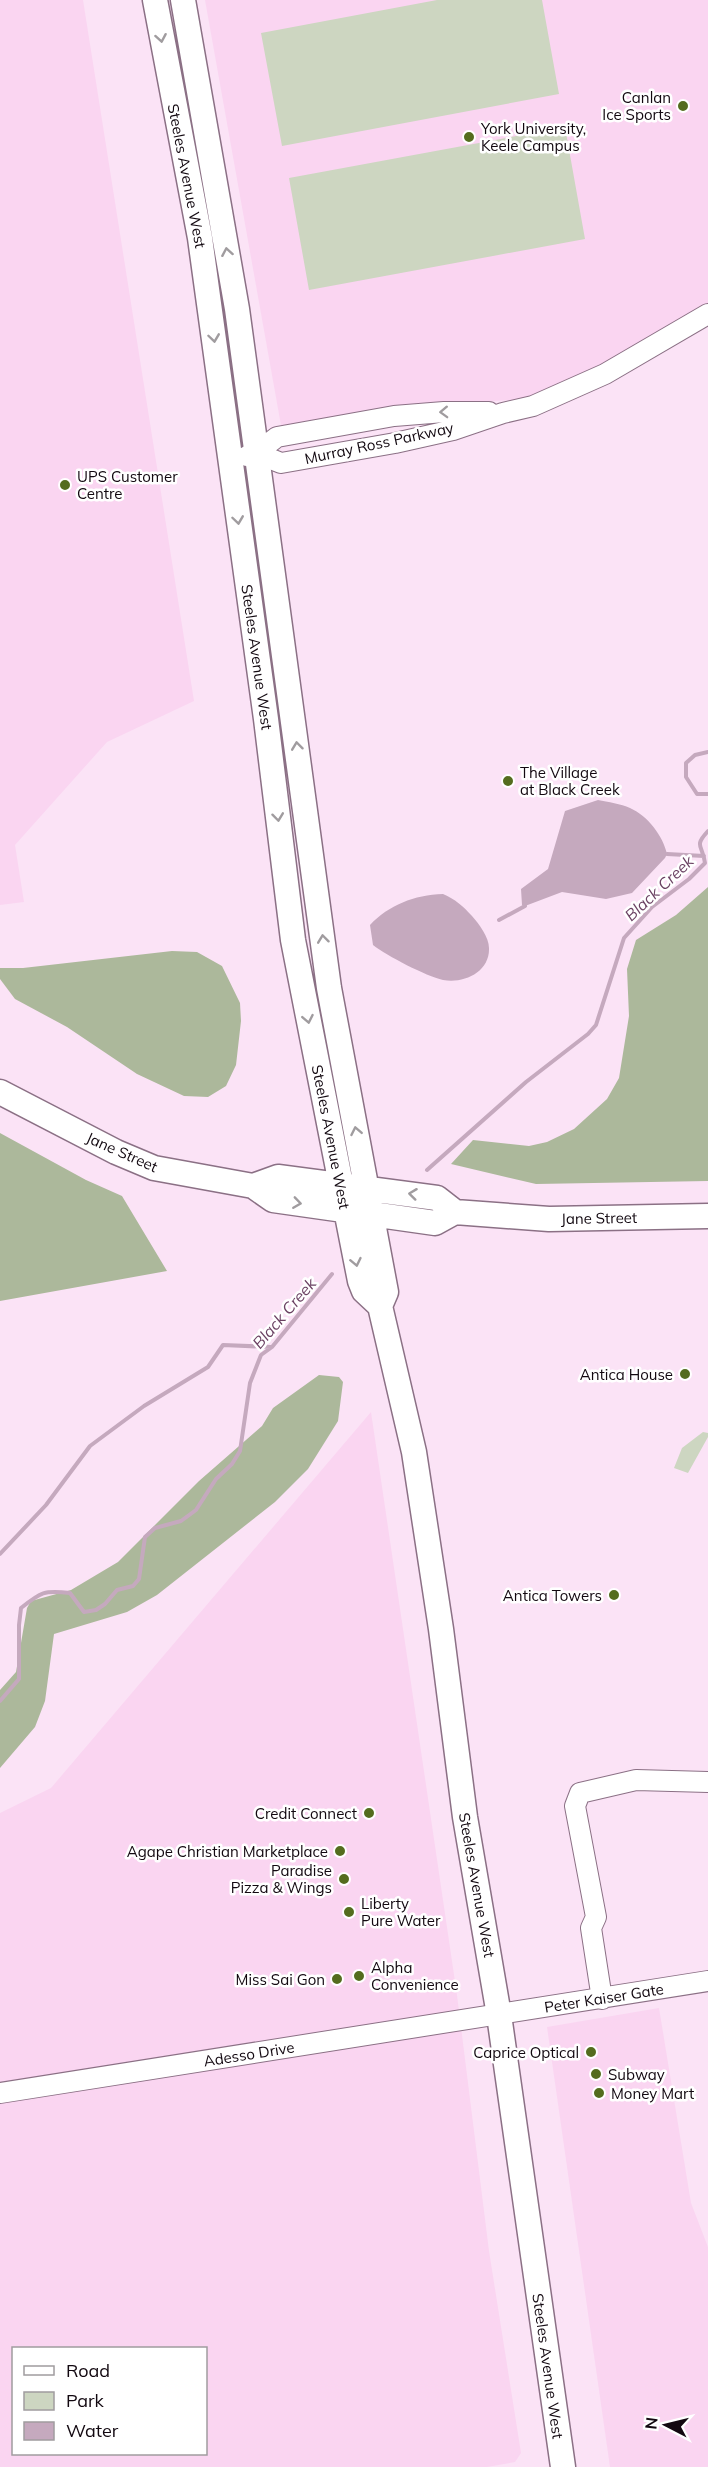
<svg xmlns="http://www.w3.org/2000/svg" width="708" height="2467" viewBox="0 0 708 2467" font-family="Mulish,sans-serif">
<style>
.built{fill:#fad5f1;fill-rule:evenodd}
.green{fill:#cdd6c1}
.forest{fill:#acb89b}
.water{fill:#c5a9be}
.lines{fill:none;stroke-linecap:round;stroke-linejoin:round}
.stream{stroke:#c5a9be;stroke-width:4}
.minor-casing{stroke:#8b7085;stroke-width:22}
.major-casing{stroke:#8b7085;stroke-width:27}
.minor{stroke:#fff;stroke-width:20}
.major{stroke:#fff;stroke-width:24}
.oneway{stroke:#a09c9f}
.poi-dot{fill:#546c1e;stroke:#fff;stroke-width:2}
.labels{text-anchor:middle;dominant-baseline:central;stroke-width:5;stroke-linejoin:round;paint-order:stroke}
.poi-label{font-size:15px;fill:#120810;stroke:#fff;text-anchor:end}
.street-label{font-size:15px;fill:#120810;stroke:#fff}
.water-label{font-size:16px;font-style:italic;fill:#6b4263;stroke:#fff}
</style>
<rect width="100%" height="100%" fill="#fbe3f6"/>
<path class="built" d="M 0,0 L 83,0 L 194,701 L 107,742 L 15,845 L 24,902 L 0,905 Z
M 205,0 L 708,0 L 708,306 L 633,350 L 567,384 L 527,399 L 463,403 L 282,431 Z
M 371,1412 L 457,1995 L 489,2251 L 521,2453 L 515,2462 L 487,2467 L 0,2467 L 0,1813 L 51,1788 ZM 14,2348 L 206,2348 L 206,2454 L 14,2454 Z
M 659,2008 L 691,2203 L 708,2247 L 708,2467 L 610,2467 L 547,2027 Z"/>
<path class="green" d="M 437,0 L 542,0 L 559,94 L 282,146 L 261,33 Z
M 565,127 L 585,239 L 309,290 L 289,178 Z
M 703,1432 L 708,1433 L 708,1437 L 688,1473 L 674,1468 L 682,1448 Z"/>
<path class="forest" d="M 708,887 L 708,1181 L 536,1184 L 451,1164 L 473,1140 L 529,1146 L 547,1142 L 574,1129 L 607,1099 L 619,1078 L 629,1016 L 627,969 L 636,940 L 676,915 Z
M 172,951 L 197,952 L 222,966 L 240,1003 L 241,1021 L 236,1065 L 226,1086 L 208,1097 L 184,1096 L 137,1074 L 67,1027 L 15,999 L 0,979 L 0,968 L 23,968 Z
M 0,1133 L 86,1180 L 122,1196 L 167,1271 L 0,1301 Z
M 319,1375 L 339,1377 L 343,1382 L 338,1421 L 308,1469 L 275,1502 L 157,1595 L 127,1612 L 54,1634 L 45,1701 L 35,1727 L 0,1768 L 0,1690 L 16,1672 L 27,1608 L 31,1601 L 71,1590 L 118,1562 L 199,1481 L 262,1426 L 273,1408 Z"/>
<path class="water" d="M 598,800 C 608,802 621,804 630,808 C 648,816 663,836 667,854 L 665,858 L 632,893 L 606,899 L 562,892 L 525,906 L 522,905 L 521,889 L 548,869 L 565,811 Z
M 443,894 C 455,899 463,906 472,916 C 479,924 489,937 489,948 C 490,972 464,984 443,980 C 426,976 387,956 373,945 L 370,925 C 389,905 414,895 443,894 Z"/>
<g class="lines">
<path class="stream" d="M 708,752 L 695,755 L 686,763 L 686,777 L 697,794 L 708,794
M 667,854 L 704,856
M 499,920 L 525,906
M 427,1170 L 526,1082 L 588,1034 L 596,1025 L 624,938 L 652,907 L 689,879 L 705,863 C 703,845 693,847 708,831
M 0,1554 L 46,1505 L 90,1446 L 144,1406 L 208,1367 L 223,1345 L 271,1347
M 0,1701 L 19,1679 L 19,1625 L 21,1608 C 41,1592 44,1590 70,1593 L 84,1612 L 96,1610 L 105,1604 L 117,1590 L 133,1586 L 139,1579 L 145,1537 L 155,1528 L 181,1521 L 196,1510 L 216,1479 L 232,1464 L 240,1451 L 250,1383 L 261,1355 L 272,1347 L 332,1274"/>
<g class="minor-casing">
<path id="minor" d="M 256,453 L 281,463 L 395,443 L 453,430 L 503,413 L 533,406 L 605,374 L 708,314
M 247,456 L 256,453 L 277,437 L 394,416 L 444,412 L 489,412
M 602,1999 L 591,1928 L 596,1917 L 575,1806 L 580,1793 L 636,1780 L 708,1782
M 0,2093 L 708,1981"/>
</g>
<g class="major-casing">
<path id="major" d="M 155,0 L 200,238 L 266,719 L 293,940 L 360,1281 L 364,1291 L 380,1306 L 414,1452 L 441,1629 L 465,1817 L 499,2015 L 563,2467
M 183,0 L 237,309 L 329,988 L 386,1292 L 380,1306
M 0,1092 L 116,1152 L 154,1168 L 253,1186 L 273,1200 L 435,1223 L 455,1212 L 549,1219 L 708,1216
M 253,1186 L 278,1177 L 437,1198 L 455,1212"/>
</g>
<use href="#minor" class="minor"/>
<use href="#major" class="major"/>
</g>
<defs><path id="oneway-chevron" d="M-2-3.5L2.5 0L-2 3.5" fill="none" stroke-width="1.6" stroke-linecap="round" stroke-linejoin="round" transform="scale(1.5)"/></defs>
<g class="oneway">
<use href="#oneway-chevron" transform="translate(161 38) rotate(80)"/>
<use href="#oneway-chevron" transform="translate(227 252) rotate(-100)"/>
<use href="#oneway-chevron" transform="translate(214 338) rotate(82)"/>
<use href="#oneway-chevron" transform="translate(444 412) rotate(178)"/>
<use href="#oneway-chevron" transform="translate(238 520) rotate(82)"/>
<use href="#oneway-chevron" transform="translate(297 746) rotate(-97)"/>
<use href="#oneway-chevron" transform="translate(278 817) rotate(83)"/>
<use href="#oneway-chevron" transform="translate(323 939) rotate(-97)"/>
<use href="#oneway-chevron" transform="translate(308 1019) rotate(79)"/>
<use href="#oneway-chevron" transform="translate(356 1131) rotate(-101)"/>
<use href="#oneway-chevron" transform="translate(413 1194) rotate(-173)"/>
<use href="#oneway-chevron" transform="translate(297 1203) rotate(8)"/>
<use href="#oneway-chevron" transform="translate(356 1262) rotate(78)"/>
</g>
<g class="poi-dot">
<circle cx="683" cy="106" r="6"/>
<circle cx="469" cy="137" r="6"/>
<circle cx="65" cy="485" r="6"/>
<circle cx="508" cy="781" r="6"/>
<circle cx="685" cy="1374" r="6"/>
<circle cx="614" cy="1595" r="6"/>
<circle cx="369" cy="1813" r="6"/>
<circle cx="340" cy="1851" r="6"/>
<circle cx="344" cy="1879" r="6"/>
<circle cx="349" cy="1912" r="6"/>
<circle cx="359" cy="1976" r="6"/>
<circle cx="337" cy="1979" r="6"/>
<circle cx="591" cy="2052" r="6"/>
<circle cx="596" cy="2074" r="6"/>
<circle cx="599" cy="2093" r="6"/>
</g>
<g class="labels">
<g class="poi-label">
<text x="671" y="97">Canlan<tspan x="671" dy="17">Ice Sports</tspan></text>
<text x="481" y="128" text-anchor="start">York University,<tspan x="481" dy="17">Keele Campus</tspan></text>
<text x="77" y="476" text-anchor="start">UPS Customer<tspan x="77" dy="17">Centre</tspan></text>
<text x="520" y="772" text-anchor="start">The Village<tspan x="520" dy="17">at Black Creek</tspan></text>
<text x="673" y="1374">Antica House</text>
<text x="602" y="1595">Antica Towers</text>
<text x="357" y="1813">Credit Connect</text>
<text x="328" y="1851">Agape Christian Marketplace</text>
<text x="332" y="1870">Paradise<tspan x="332" dy="17">Pizza &amp; Wings</tspan></text>
<text x="361" y="1903" text-anchor="start">Liberty<tspan x="361" dy="17">Pure Water</tspan></text>
<text x="371" y="1967" text-anchor="start">Alpha<tspan x="371" dy="17">Convenience</tspan></text>
<text x="325" y="1979">Miss Sai Gon</text>
<text x="579" y="2052">Caprice Optical</text>
<text x="608" y="2074" text-anchor="start">Subway</text>
<text x="611" y="2093" text-anchor="start">Money Mart</text>
</g>
<g class="street-label">
<text transform="translate(187 176) rotate(79)">Steeles Avenue West</text>
<text transform="translate(379 443) rotate(-12)">Murray Ross Parkway</text>
<text transform="translate(257 657) rotate(82)">Steeles Avenue West</text>
<text transform="translate(331 1137) rotate(79)">Steeles Avenue West</text>
<text transform="translate(122 1152) rotate(24)">Jane Street</text>
<text transform="translate(599 1218) rotate(-1)">Jane Street</text>
<text transform="translate(477 1885) rotate(80)">Steeles Avenue West</text>
<text transform="translate(604 1998) rotate(-9)">Peter Kaiser Gate</text>
<text transform="translate(249 2054) rotate(-9)">Adesso Drive</text>
<text transform="translate(548 2366) rotate(82)">Steeles Avenue West</text>
</g>
<g class="water-label">
<text transform="translate(659 888) rotate(-43)">Black Creek</text>
<text transform="translate(284 1313) rotate(-49)">Black Creek</text>
</g>
</g>
<rect x="12" y="2347" width="195" height="108" fill="#ffffff" stroke="#a09c9f" stroke-width="1.5"/>
<rect x="24" y="2366" width="30" height="9" fill="#ffffff" stroke="#a09c9f" stroke-width="1.5"/>
<text x="66" y="2377" font-size="18" fill="#120810">Road</text>
<rect x="24" y="2392" width="30" height="18" fill="#cdd6c1" stroke="#a09c9f" stroke-width="1.5"/>
<text x="66" y="2407" font-size="18" fill="#120810">Park</text>
<rect x="24" y="2422" width="30" height="18" fill="#c5a9be" stroke="#a09c9f" stroke-width="1.5"/>
<text x="66" y="2437" font-size="18" fill="#120810">Water</text>
<g transform="translate(666 2425) rotate(277)" stroke="#ffffff" stroke-width="4.5" paint-order="stroke">
<path d="M0-4.5L10 22L0 15L-10 22Z" fill="#120810"/>
<text y="-9" font-size="16" font-weight="bold" text-anchor="middle" fill="#120810">N</text>
</g>
</svg>
